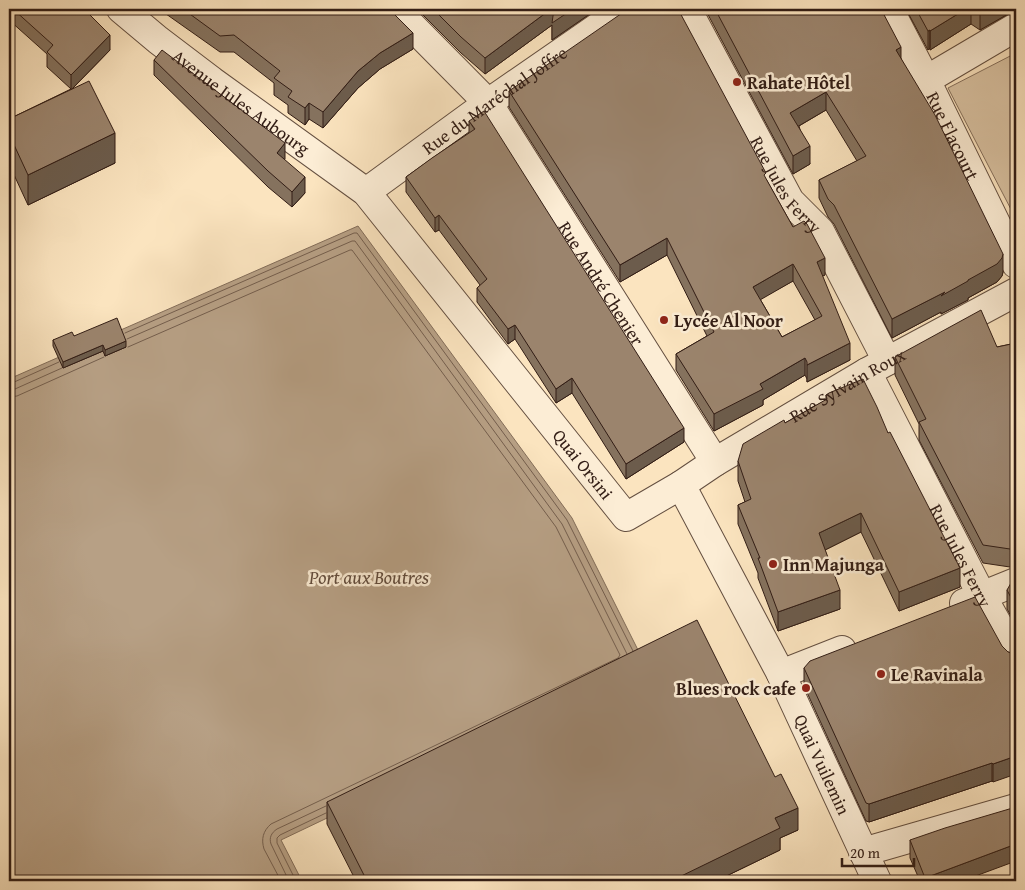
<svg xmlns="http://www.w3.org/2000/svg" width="1025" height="890" viewBox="0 0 1025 890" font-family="'Gentium Book Plus',serif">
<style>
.green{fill:#d9c2a2;stroke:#86705c}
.water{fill:#b7a085;stroke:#826c58}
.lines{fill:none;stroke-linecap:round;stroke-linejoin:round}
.shore{stroke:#745e4d;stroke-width:1}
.minor-casing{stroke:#644f40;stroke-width:30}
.minor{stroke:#fcedd5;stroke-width:28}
.wall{fill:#85725e;stroke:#321d15;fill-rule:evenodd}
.shaded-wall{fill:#6c5c4c;stroke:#321d15}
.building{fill:#9b846d;stroke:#321d15;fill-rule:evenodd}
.poi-dot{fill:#8f2418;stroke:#fcedd5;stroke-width:2}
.labels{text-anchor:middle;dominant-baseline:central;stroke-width:5;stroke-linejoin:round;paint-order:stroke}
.poi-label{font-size:18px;font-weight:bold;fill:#321d15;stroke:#fcedd5;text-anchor:start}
.street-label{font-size:18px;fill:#321d15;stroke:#fcedd5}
.water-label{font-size:19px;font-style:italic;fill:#614b3c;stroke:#fcedd5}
</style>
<rect width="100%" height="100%" fill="#fbe4bf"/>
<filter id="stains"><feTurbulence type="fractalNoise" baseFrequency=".004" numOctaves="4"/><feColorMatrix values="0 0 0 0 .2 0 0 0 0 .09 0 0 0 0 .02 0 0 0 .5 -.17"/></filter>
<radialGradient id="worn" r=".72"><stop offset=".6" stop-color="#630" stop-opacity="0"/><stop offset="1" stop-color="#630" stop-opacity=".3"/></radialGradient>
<path class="green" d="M 1016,53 L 1016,219 L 948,88 Z"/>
<path class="water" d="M 358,226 L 572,518 L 646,666 L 281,840 L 302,881 L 9,881 L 9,379 Z"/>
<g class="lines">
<path class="shore" d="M 125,333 L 354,233 L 357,233 L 567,520 L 633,651
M 127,339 L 352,241 L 355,241 L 562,524 L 627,654
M 128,347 L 350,250 L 352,250 L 556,527 L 620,655 L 618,658 L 271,824 C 263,831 261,839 264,849 L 281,881
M 9,383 L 12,383 L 59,362
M 9,389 L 15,389 L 62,368
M 9,397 L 17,396 L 104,357
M 289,881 L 271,844 C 269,838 271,833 277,829 L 326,806
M 296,881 L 277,843 L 277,838 L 280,835 L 326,813"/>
<g class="minor-casing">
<g id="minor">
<path id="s1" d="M 121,9 L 158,40 L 212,81 L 366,192 L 626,517 L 681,485 L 781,674 L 877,881"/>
<path id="s2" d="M 395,9 L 488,103 L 715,462"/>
<path id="s3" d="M 687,9 L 790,201 L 820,231 L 887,361"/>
<path id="s4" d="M 889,9 L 926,80 L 1016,264"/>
<path d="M 926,80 L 1016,27"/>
<path id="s5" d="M 366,192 L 488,103 L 624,9"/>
<path id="s6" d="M 867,372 L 982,596 L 1016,657"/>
<path id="s7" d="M 681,485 L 715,462 L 867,372 L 1016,292"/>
<path d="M 964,603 L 1016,582"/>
<path d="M 781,674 L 842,650"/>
<path d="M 863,852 L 1016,808"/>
</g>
</g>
<use href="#minor" class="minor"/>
</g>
<path class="wall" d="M 9,9 L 80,9 L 110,50 L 73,88 L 115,163 L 28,205 L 9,164 L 9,119 L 71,89 L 47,67 L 47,54 L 9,20 Z
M 159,9 L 389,9 L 413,49 L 380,69 L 358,88 L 323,128 L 309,119 L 305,125 L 288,113 L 288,105 L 274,95 L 274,83 L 234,52 L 220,52 Z
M 417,9 L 597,9 L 552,40 L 552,25 L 485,74 L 461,53 Z
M 705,9 L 881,9 L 901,59 L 1003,272 L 1002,276 L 997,282 L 968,298 L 968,300 L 941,314 L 941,312 L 892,338 L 834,224 L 828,217 L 819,198 L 819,180 L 857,161 L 826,110 L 799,126 L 810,164 L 793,174 Z
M 906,9 L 1016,9 L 1016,12 L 1008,14 L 980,30 L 971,24 L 930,50 L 930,48 L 928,50 Z
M 154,60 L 285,159 L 284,160 L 305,193 L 292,207 L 268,187 L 154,75 Z
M 509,91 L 766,179 L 793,227 L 825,275 L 822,276 L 850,360 L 807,382 L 807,379 L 805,375 L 763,400 L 763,405 L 714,431 L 676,370 L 676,354 L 707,336 L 667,255 L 620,282 L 509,107 ZM 793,281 L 815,320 L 782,337 L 760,299 Z
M 469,121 L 684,442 L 626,479 L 572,393 L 556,403 L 515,339 L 508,344 L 477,302 L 477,288 L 480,285 L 439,230 L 435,232 L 406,192 L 406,177 L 469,132 Z
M 74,336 L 126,347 L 105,356 L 103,351 L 63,368 L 53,346 L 53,340 Z
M 1016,343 L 1016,567 L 1010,567 L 983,563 L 919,440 L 919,424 L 895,375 L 895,357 L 997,347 Z
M 826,395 L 888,433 L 960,587 L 899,611 L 861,532 L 825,550 L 840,609 L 778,631 L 758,578 L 758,573 L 738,524 L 738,505 L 745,502 L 738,481 L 738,461 L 785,423 L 826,400 Z
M 1016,580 L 1016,625 L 1007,609 L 1007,590 Z
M 1002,646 L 1008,652 L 1015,654 L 993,782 L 992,781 L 869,822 L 866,821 L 804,686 L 804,668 Z
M 327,802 L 798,830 L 780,838 L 780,850 L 716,881 L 356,881 L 327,824 Z
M 910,840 L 962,881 L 920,881 L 910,858 Z"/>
<path class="shaded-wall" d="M 551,9 L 597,9 L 552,40 L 552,25 L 485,74 L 485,58 Z
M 966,9 L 971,9 L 971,24 L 930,50 L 930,31 Z
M 985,9 L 1015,9 L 1015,11 L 1008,14 L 980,30 L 980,12 Z
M 930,30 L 930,48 L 928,50 L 928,31 Z
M 413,33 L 413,49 L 380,69 L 358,88 L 323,128 L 323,112 L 358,71 L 380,53 Z
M 110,35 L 110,50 L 71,90 L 71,75 Z
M 901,47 L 901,66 L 896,50 Z
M 826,92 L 826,110 L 790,131 L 790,113 Z
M 309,103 L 309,119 L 305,125 L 305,108 Z
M 115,133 L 115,163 L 28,205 L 28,175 Z
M 285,143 L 285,159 L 277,169 L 277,153 Z
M 810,146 L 810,164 L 793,174 L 793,156 Z
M 305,177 L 305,193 L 292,207 L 292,192 Z
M 439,215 L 439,230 L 435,232 L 435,218 Z
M 667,238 L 667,255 L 620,282 L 620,265 Z
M 1003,254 L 1003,272 L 1002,276 L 997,282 L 968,298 L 968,300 L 941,314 L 941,312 L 892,338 L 892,319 L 968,280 Z
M 825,258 L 825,275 L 817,279 L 817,262 Z
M 793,264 L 793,281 L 753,304 L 753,287 Z
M 515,325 L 515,339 L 508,344 L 508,329 Z
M 126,341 L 126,347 L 105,356 L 105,350 Z
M 850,343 L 850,360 L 807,382 L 807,365 Z
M 103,345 L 103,351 L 63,368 L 63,362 Z
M 805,358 L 805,375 L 763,400 L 763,405 L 714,431 L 714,414 L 760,384 Z
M 572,378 L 572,393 L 556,403 L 556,389 Z
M 684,428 L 684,442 L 626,479 L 626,464 Z
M 861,513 L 861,532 L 819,553 L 819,533 Z
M 960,568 L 960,587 L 899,611 L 899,592 Z
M 840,590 L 840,609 L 778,631 L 778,612 Z
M 1016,756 L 1016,774 L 993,782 L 993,764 Z
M 992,763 L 992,781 L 869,822 L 869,804 Z
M 798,808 L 798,830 L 780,838 L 780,850 L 716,881 L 671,881 L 775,818 Z
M 1016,844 L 1016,861 L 962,881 L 925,881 L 925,878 Z"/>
<path class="building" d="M 13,9 L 80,9 L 84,12 L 86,11 L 110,35 L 71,75 L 47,52 L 53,45 Z
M 183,9 L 389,9 L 413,33 L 380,53 L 358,71 L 323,112 L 309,103 L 305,108 L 288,97 L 292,91 L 274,78 L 280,71 L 234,35 L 220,36 Z
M 433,9 L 551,9 L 485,58 L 461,37 Z
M 554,9 L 573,9 L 552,23 Z
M 628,9 L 678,9 L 766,173 L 764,175 L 793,227 L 804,221 L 807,224 L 825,258 L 817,262 L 850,343 L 807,365 L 807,362 L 805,358 L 760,384 L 763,389 L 714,414 L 676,354 L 714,332 L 667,238 L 620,265 L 509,91 ZM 793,264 L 822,316 L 782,337 L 753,287 Z
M 715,9 L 881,9 L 901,47 L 896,50 L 935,115 L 1003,254 L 1002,258 L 997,264 L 968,280 L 968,281 L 941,296 L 945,292 L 892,319 L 834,205 L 828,199 L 819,180 L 866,156 L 826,92 L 790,113 L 810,146 L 793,156 Z
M 916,9 L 966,9 L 930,31 L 930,30 L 928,31 Z
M 976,9 L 985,9 L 980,12 Z
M 162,50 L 285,143 L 277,153 L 305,177 L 292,192 L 268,171 L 154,60 Z
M 89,81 L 115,133 L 28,175 L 9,134 L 9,119 Z
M 484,111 L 684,428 L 626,464 L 572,378 L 556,389 L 515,325 L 508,329 L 477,288 L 487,279 L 439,215 L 435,218 L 406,177 L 432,158 L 475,129 L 469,121 Z
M 981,310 L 997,347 L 1016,343 L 1016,549 L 1010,549 L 983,545 L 919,422 L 926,419 L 895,357 Z
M 117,318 L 126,341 L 105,350 L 103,345 L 63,362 L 53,340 L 72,332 L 74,336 Z
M 863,379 L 877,407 L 888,433 L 890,432 L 960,568 L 899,592 L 861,513 L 819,533 L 840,590 L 778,612 L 758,558 L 760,558 L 738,505 L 751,499 L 738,461 L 743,444 L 784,420 L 785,423 L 827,399 L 826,395 L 829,393 Z
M 1016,580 L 1016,607 L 1007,590 L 1011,583 Z
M 975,597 L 1002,646 L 1008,652 L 1016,654 L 1016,756 L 993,764 L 992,763 L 869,804 L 866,803 L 804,668 L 810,661 Z
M 697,620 L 775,777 L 781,774 L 798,808 L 775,818 L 780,828 L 671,881 L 367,881 L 327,802 Z
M 1016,807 L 1016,844 L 925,878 L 910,840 L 945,828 Z"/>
<g class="poi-dot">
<circle cx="737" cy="82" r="5"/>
<circle cx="664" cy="320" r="5"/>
<circle cx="773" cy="564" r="5"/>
<circle cx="881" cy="674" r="5"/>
<circle cx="806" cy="688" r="5"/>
</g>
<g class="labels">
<g class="poi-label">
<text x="747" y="82">Rahate Hôtel</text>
<text x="674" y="320">Lycée Al Noor</text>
<text x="783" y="564">Inn Majunga</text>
<text x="891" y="674">Le Ravinala</text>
<text x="796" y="688" text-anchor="end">Blues rock cafe</text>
</g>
<g class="street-label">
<text stroke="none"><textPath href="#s5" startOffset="158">Rue du Maréchal Joffre</textPath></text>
<text stroke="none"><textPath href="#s1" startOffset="152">Avenue Jules Aubourg</textPath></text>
<text stroke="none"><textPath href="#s4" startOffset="142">Rue Flacourt</textPath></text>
<text stroke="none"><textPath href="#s3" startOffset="202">Rue Jules Ferry</textPath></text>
<text stroke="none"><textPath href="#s2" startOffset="345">Rue André Chenier</textPath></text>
<text stroke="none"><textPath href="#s7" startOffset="194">Rue Sylvain Roux</textPath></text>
<text stroke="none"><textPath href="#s1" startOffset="654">Quai Orsini</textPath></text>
<text stroke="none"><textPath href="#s6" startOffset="206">Rue Jules Ferry</textPath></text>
<text stroke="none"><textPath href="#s1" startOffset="1099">Quai Vuilemin</textPath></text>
</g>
<g class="water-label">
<text x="369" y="577">Port aux Boutres</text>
</g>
</g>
<rect width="1025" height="890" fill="none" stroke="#fbe4bf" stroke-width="30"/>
<rect x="10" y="10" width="1005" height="870" fill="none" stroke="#321d15" stroke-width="2.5"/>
<rect x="15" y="15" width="995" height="860" fill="none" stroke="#321d15"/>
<path d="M842 858v8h72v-8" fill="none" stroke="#321d15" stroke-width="2.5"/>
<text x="850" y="858" font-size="15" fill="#321d15" stroke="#fcedd5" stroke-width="4" paint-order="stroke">20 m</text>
<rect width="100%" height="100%" filter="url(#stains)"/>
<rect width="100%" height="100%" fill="url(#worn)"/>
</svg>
